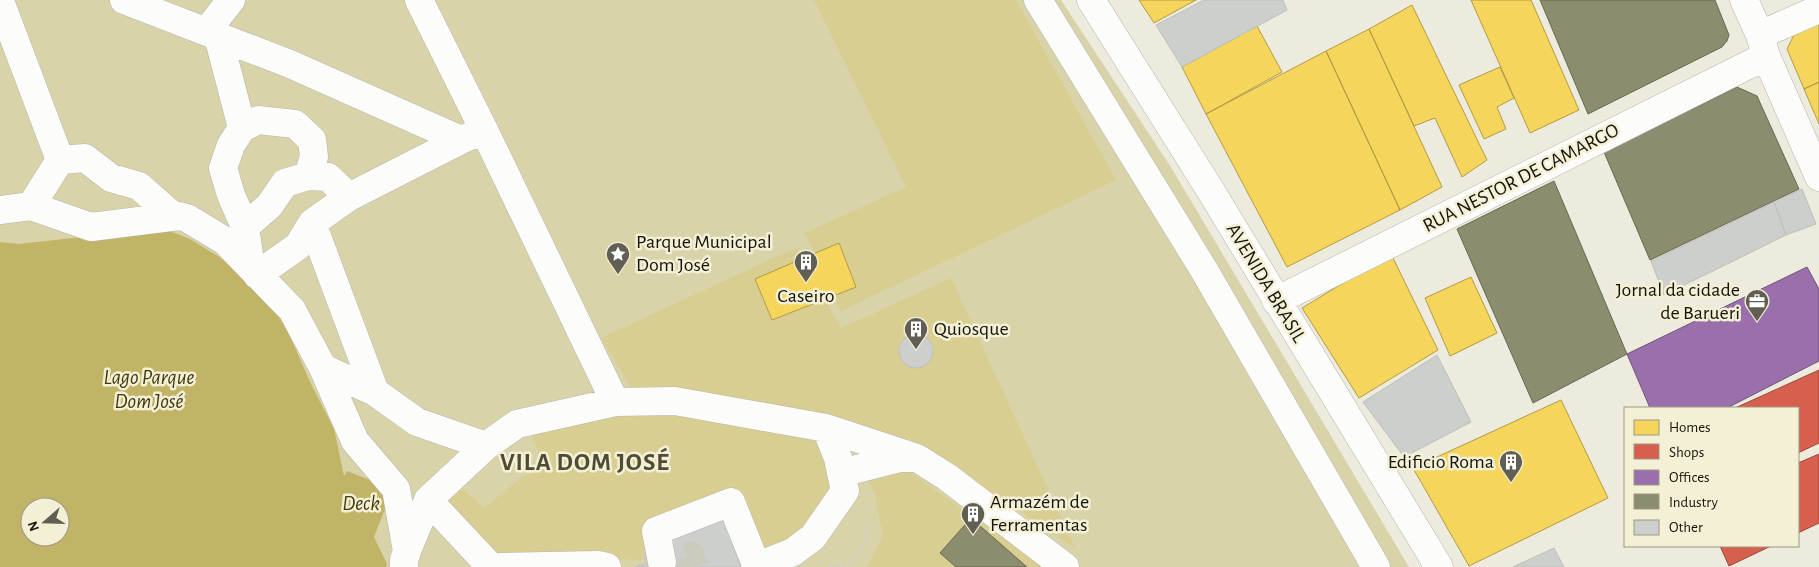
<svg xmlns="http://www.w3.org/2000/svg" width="1819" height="567" viewBox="0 0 1819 567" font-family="'Alegreya Sans',sans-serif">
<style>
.green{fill:#d9d3aa;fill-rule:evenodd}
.forest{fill:#d9ce91}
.water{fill:#c1b467;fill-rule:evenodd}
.homes{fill:#f6d55c;stroke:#b29b44}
.shops{fill:#d6604d;stroke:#9c4939}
.offices{fill:#9970ab;stroke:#71547b}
.industry{fill:#8c8c6e;stroke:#686850}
.building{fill:#cdcfcc;stroke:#bdbfbd}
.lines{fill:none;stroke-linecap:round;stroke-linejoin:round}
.minor-tunnel{stroke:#cdcbbe;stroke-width:28;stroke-dasharray:28 14;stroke-linecap:butt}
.minor-casing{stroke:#b7b5aa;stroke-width:29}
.path{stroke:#cfcdc9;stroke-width:3;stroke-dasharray:2.5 4;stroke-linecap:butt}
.minor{stroke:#fcfcfa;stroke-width:28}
.labels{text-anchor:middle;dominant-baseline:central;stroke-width:5;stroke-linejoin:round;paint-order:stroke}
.street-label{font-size:20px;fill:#15140b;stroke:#f4f0d6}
.poi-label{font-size:20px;fill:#15140b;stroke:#f4f0d6;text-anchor:start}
.water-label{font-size:21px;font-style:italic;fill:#413a0e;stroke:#f4f0d6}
.district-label{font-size:25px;font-weight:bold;letter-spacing:1px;fill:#4f4b35;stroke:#f4f0d6}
</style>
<rect width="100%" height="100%" fill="#edebdd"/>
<path class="green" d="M 0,0 L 1061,0 L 1172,169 L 1409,567 L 0,567 ZM 30,507 L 60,507 L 60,537 L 30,537 Z"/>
<path class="forest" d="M 814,0 L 1016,0 L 1116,180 L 841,311 L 805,233 L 906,187 Z
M 797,247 L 841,328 L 951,278 L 1075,548 L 931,451 L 800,411 L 631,387 L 601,338 Z
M 674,408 L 822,434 L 835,494 L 813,524 L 761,556 L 730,495 L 653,556 L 638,560 L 597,558 L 495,562 L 431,505 L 455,482 L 484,508 L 522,477 L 545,469 L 529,428 L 617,410 Z
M 909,471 L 1043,567 L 867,567 L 883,536 L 874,491 L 867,479 Z"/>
<path class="water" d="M 162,228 L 190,239 L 229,263 L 281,316 L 311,384 L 334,429 L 344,476 L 347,471 L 393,489 L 374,537 L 387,564 L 386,567 L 0,567 L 0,242 L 19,244 ZM 30,507 L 60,507 L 60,537 L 30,537 Z"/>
<path class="homes" d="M 1139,0 L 1196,0 L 1154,23 Z
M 1471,0 L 1531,0 L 1579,110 L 1530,133 Z
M 1412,5 L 1487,160 L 1462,177 L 1435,118 L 1414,126 L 1369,29 Z
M 1819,23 L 1819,82 L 1804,89 L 1787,49 L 1795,33 Z
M 1257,26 L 1282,72 L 1206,114 L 1182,67 Z
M 1369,29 L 1442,187 L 1400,210 L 1326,51 Z
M 1326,51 L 1400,210 L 1287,267 L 1206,114 Z
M 1500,67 L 1514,98 L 1497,107 L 1506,129 L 1484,139 L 1459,85 Z
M 1819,82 L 1819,124 L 1804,89 Z
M 839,243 L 856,287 L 772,320 L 755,279 Z
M 1391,254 L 1438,350 L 1359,398 L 1302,308 Z
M 1471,277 L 1497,333 L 1450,356 L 1425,298 Z
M 1561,400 L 1608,498 L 1469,566 L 1413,468 Z"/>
<path class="shops" d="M 1819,370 L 1819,443 L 1798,453 L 1798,408 L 1735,408 Z
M 1819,454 L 1819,523 L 1798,533 L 1798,463 Z
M 1720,546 L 1771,546 L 1729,566 Z"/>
<path class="offices" d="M 1807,267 L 1819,289 L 1819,361 L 1727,408 L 1650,408 L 1627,354 Z"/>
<path class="industry" d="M 1540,0 L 1715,0 L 1729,35 L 1727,41 L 1722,47 L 1588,114 Z
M 1737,87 L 1757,96 L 1799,189 L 1650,260 L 1604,152 Z
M 1554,181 L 1627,354 L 1533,403 L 1457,229 Z
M 971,518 L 1027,567 L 956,567 L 940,553 Z"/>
<path class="building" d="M 1204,0 L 1283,0 L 1287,10 L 1182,67 L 1156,25 Z
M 1802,189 L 1816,224 L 1786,235 L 1774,202 Z
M 1774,202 L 1786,235 L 1664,295 L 1651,261 Z
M899 351a17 17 0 1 1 34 0a17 17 0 1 1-34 0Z
M 1437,355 L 1471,422 L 1404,457 L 1363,402 Z
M 721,511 L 741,567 L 635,567 L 673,556 L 664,534 Z
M 1554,548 L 1564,567 L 1513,567 Z"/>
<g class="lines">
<path class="minor-tunnel" d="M 646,567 L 690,555 L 695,567"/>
<g class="minor-casing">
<path id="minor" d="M 124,0 L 290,64 L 461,140 L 484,130 L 615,402
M 419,0 L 484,130
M 1038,0 L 1204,270 L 1376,567
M 1091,0 L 1209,188 L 1439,567
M 1744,0 L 1760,35 L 1766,56 L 1819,177
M 0,1 L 60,160 L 85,158 L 111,178 L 139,186 L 173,216
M 206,32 L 231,0
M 1760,35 L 1819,9
M 218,36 L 242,128
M 308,176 L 328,177 L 349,197 L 312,223
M 349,197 L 461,140
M 31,206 L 60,160
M 0,210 L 31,206 L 91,227 L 179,216 L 187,218 L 225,241 L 292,310 L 323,368 L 355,441 L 396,489 L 407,551
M 245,227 L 269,206 L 285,183 L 308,176 L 314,157 L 312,140 L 295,124 L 258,120 L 242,128 L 231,145 L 223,168 L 231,195 L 245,227 L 251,268
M 257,275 L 298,246 L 312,223 L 375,392
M 1276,301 L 1766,56
M 323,368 L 375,392 L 417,422 L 486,446
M 841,473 L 900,458 L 913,458
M 428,500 L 491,567
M 662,562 L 656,531 L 731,502 L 757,567
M 404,567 L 404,560 L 407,551 L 428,500 L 486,446 L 517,424 L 615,402 L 675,401 L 826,428 L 917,458 L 947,477 L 1065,567
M 501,567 L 598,565 L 607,567
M 755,567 L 793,552 L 813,537 L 845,491 L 838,458 L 826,428"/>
</g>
<path class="path" d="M 830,567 L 853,563 L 866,542 L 867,519"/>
<use href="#minor" class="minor"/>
</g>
<defs>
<g id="sight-pin" transform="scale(1.25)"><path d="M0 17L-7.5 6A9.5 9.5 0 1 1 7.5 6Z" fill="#615f54" stroke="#f4f0d6"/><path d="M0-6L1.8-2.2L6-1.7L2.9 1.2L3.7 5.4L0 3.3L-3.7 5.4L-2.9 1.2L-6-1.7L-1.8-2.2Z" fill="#fff"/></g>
<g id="building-pin" transform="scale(1.25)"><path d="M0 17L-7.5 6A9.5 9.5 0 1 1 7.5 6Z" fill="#615f54" stroke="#f4f0d6"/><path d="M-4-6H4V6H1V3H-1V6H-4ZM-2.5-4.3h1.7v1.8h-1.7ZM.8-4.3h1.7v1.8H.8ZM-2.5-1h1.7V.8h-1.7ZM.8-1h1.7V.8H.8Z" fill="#fff"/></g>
<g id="office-pin" transform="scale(1.25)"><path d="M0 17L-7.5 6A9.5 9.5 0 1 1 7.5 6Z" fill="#615f54" stroke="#f4f0d6"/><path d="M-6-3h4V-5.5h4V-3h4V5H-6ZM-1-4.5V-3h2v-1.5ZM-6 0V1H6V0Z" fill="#fff"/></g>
</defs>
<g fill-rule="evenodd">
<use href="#sight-pin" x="618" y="254"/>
<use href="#building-pin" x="806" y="262"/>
<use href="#office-pin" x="1757" y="301"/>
<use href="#building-pin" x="916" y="329"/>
<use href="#building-pin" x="1511" y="462"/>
<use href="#building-pin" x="973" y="514"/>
</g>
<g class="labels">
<g class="street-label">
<text transform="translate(1521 178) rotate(-27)">RUA NESTOR DE CAMARGO</text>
<text transform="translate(1266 283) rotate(59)">AVENIDA BRASIL</text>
</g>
<g class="poi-label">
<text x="636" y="242">Parque Municipal<tspan x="636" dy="23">Dom José</tspan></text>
<text x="1740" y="290" text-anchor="end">Jornal da cidade<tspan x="1740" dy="23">de Barueri</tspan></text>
<text x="806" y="296" text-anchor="middle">Caseiro</text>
<text x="934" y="329">Quiosque</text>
<text x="1494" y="462" text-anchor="end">Edificio Roma</text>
<text x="990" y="502">Armazém de<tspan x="990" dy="23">Ferramentas</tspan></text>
</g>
<g class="water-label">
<text x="149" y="377">Lago Parque<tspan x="149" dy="24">Dom José</tspan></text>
<text x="361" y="503">Deck</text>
</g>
<g class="district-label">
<text x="585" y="462">VILA DOM JOSÉ</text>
</g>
</g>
<rect x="1624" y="407" width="175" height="140" fill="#f4f0d6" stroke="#9b9885"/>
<rect x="1634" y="420" width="25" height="15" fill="#f6d55c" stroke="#9b9885"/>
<text x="1669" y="432" font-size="15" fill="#15140b">Homes</text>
<rect x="1634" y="444" width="25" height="15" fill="#d6604d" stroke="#9b9885"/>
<text x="1669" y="457" font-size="15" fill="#15140b">Shops</text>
<rect x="1634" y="470" width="25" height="15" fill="#9970ab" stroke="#9b9885"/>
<text x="1669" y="482" font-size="15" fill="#15140b">Offices</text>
<rect x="1634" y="494" width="25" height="15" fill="#8c8c6e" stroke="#9b9885"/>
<text x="1669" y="507" font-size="15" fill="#15140b">Industry</text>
<rect x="1634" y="520" width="25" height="15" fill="#cdcfcc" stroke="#9b9885"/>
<text x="1669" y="532" font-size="15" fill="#15140b">Other</text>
<g transform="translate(45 522) rotate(250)"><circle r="24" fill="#f4f0d6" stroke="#9b9885"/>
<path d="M0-4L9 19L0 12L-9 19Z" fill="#615f54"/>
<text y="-8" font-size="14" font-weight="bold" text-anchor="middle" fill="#15140b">N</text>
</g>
</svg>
